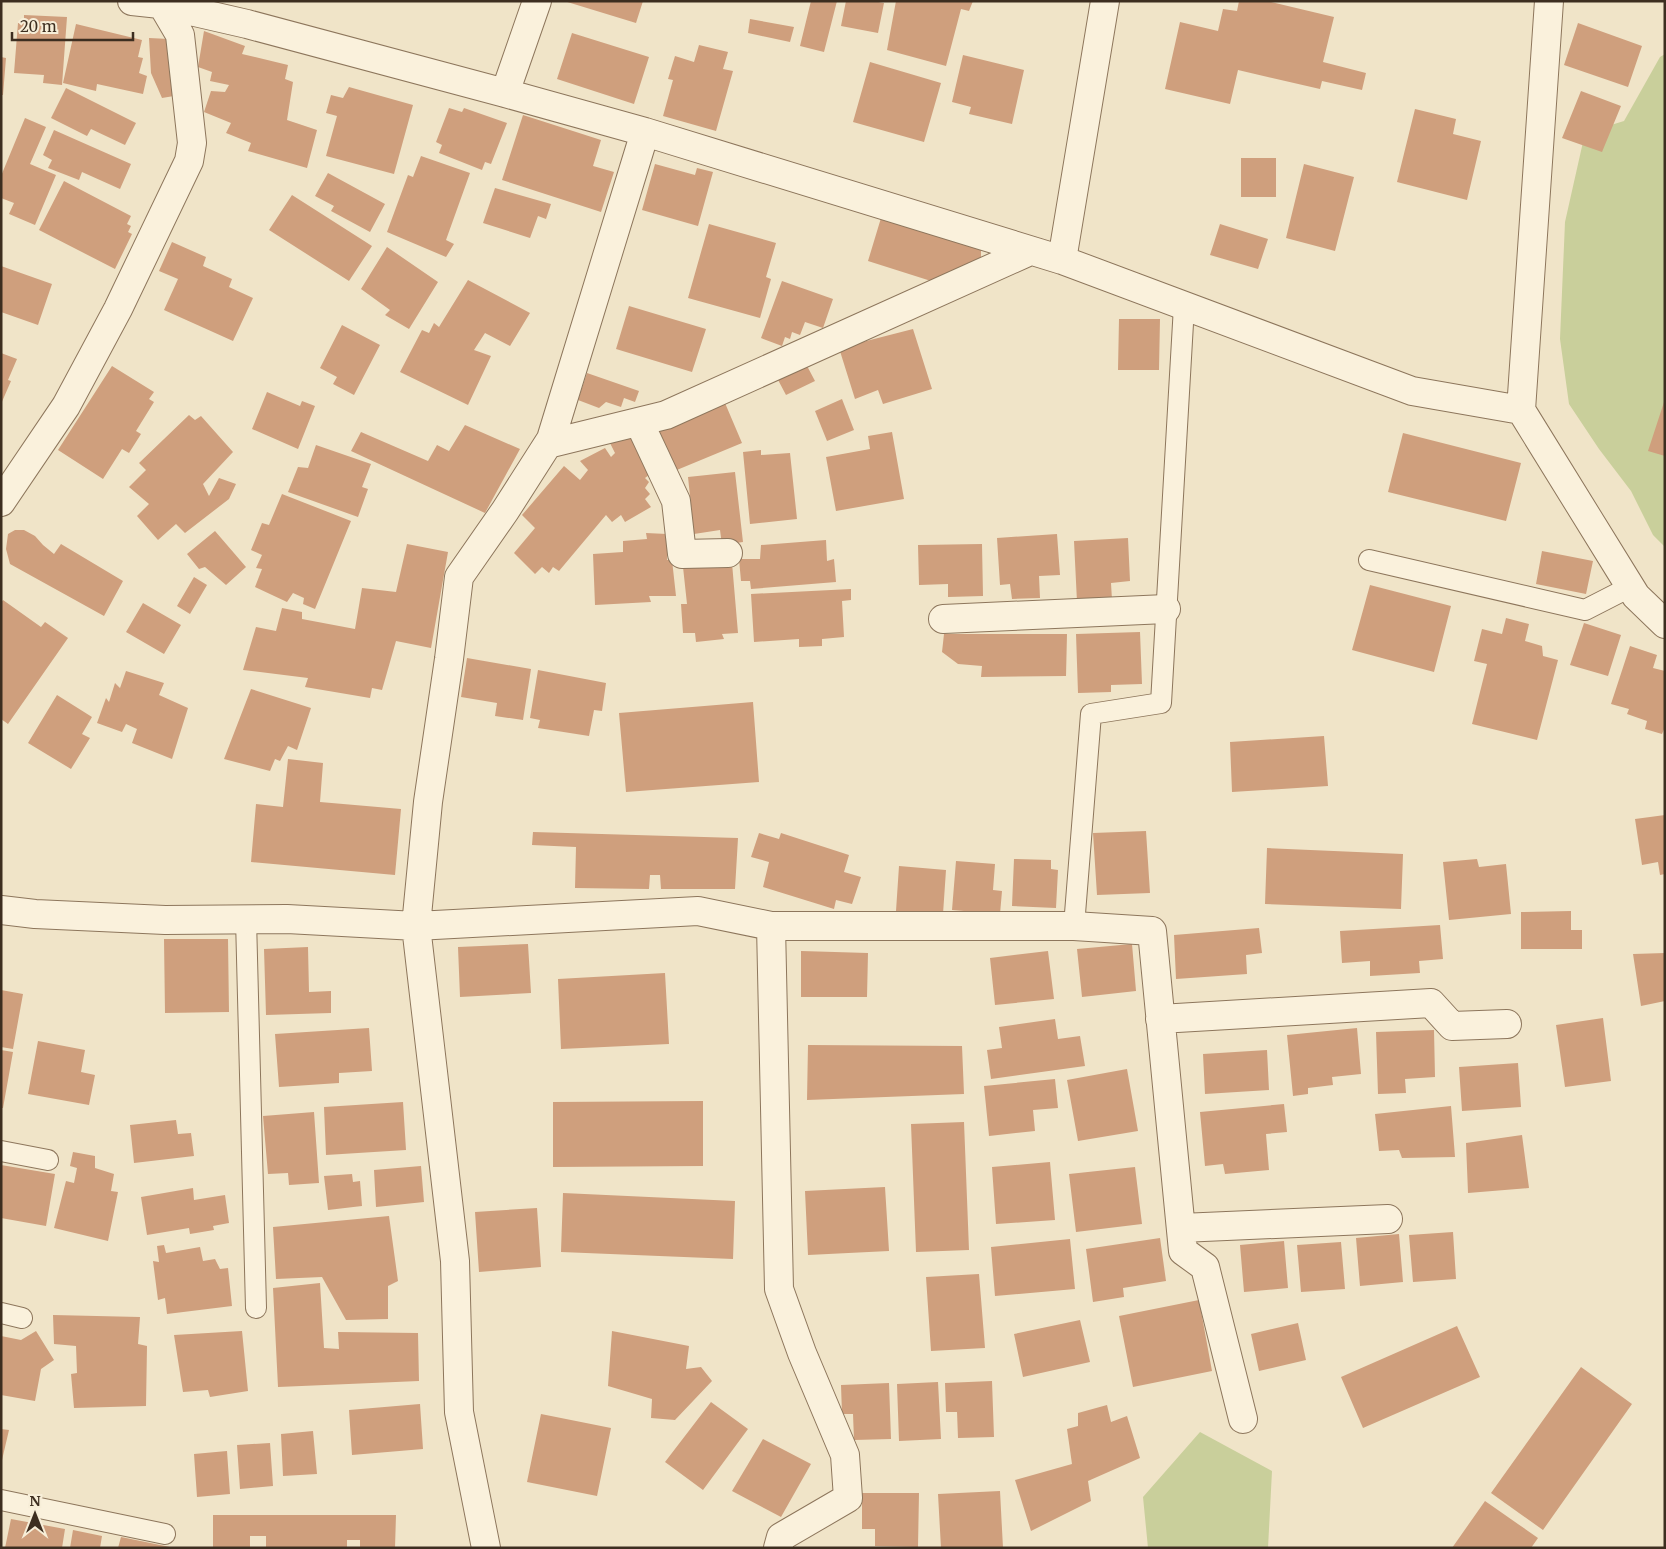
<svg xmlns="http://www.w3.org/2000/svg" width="1666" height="1549" viewBox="0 0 1666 1549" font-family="Merriweather,serif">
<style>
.green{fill:#c9cf9b}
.building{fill:#cf9f7d}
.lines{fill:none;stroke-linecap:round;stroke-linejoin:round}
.service-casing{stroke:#8d765c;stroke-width:22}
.minor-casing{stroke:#8d765c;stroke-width:30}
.service{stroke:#faf1dc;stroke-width:20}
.minor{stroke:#faf1dc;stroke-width:28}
</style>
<rect width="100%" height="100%" fill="#f0e4c8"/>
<path class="green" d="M 1665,54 L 1665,547 L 1653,535 L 1631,491 L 1599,449 L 1569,404 L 1560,339 L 1565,222 L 1585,133 L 1624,121 L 1660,57 Z
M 1200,1432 L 1272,1471 L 1268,1548 L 1148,1548 L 1143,1497 Z"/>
<path class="building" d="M 564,1 L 643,1 L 636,23 Z
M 811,1 L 837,1 L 824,52 L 800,46 Z
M 846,1 L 873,1 L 884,3 L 878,33 L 841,26 Z
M 896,1 L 973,1 L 969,11 L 961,9 L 946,66 L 887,50 Z
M 1239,1 L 1267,1 L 1334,17 L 1323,62 L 1366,73 L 1362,90 L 1322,81 L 1320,89 L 1238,70 L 1230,104 L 1165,89 L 1180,22 L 1218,31 L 1223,9 L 1237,11 Z
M 24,15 L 67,17 L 62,85 L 43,83 L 44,75 L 14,73 L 18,23 L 24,23 Z
M 750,19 L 794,27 L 790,42 L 748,33 Z
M 1578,23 L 1642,46 L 1628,87 L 1564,65 Z
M 76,24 L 142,40 L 138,57 L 143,58 L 139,73 L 147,76 L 143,94 L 97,84 L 96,91 L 63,83 Z
M 204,31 L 245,46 L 242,54 L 288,65 L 285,79 L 293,82 L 287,120 L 317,130 L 307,168 L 248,151 L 251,143 L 226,133 L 231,123 L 204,112 L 211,91 L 225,92 L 229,85 L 210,81 L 212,72 L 198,67 Z
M 572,33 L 649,57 L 634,104 L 557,79 Z
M 149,38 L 169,39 L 174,96 L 162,98 L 151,73 Z
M 699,45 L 728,52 L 723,69 L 733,71 L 716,131 L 663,116 L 673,80 L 668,79 L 675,56 L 694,62 Z
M 963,55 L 1024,70 L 1012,124 L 969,114 L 971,107 L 952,102 Z
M 1,57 L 6,58 L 3,95 L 1,95 Z
M 870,62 L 941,83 L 924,142 L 853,122 Z
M 349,87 L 413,105 L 394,174 L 326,156 L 337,116 L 326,113 L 331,95 L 343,98 Z
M 66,88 L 136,123 L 125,145 L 91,129 L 87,136 L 51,118 Z
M 1581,91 L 1621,106 L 1602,152 L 1562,138 Z
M 449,108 L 462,112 L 464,108 L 507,123 L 491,164 L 485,162 L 482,170 L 439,153 L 442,145 L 436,142 Z
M 1415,109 L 1456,119 L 1453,134 L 1481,141 L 1467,200 L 1397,182 Z
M 523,115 L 601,140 L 593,166 L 614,172 L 601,212 L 502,180 Z
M 25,118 L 46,127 L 30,164 L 56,175 L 35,225 L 9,214 L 14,203 L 1,198 L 1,176 Z
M 54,130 L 131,164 L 120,189 L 82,172 L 79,180 L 48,168 L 52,160 L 43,155 Z
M 421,156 L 470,173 L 446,240 L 454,244 L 446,257 L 387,232 L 408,175 L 413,177 Z
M 1241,158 L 1276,158 L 1276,197 L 1241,197 Z
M 655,164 L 695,175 L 697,168 L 713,172 L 698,226 L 642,210 Z
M 1304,164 L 1354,177 L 1335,251 L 1286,238 Z
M 328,173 L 385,204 L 370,232 L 331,211 L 334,206 L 315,196 Z
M 64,181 L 131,216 L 127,224 L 131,226 L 128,232 L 132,234 L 115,269 L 39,230 Z
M 495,188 L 551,204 L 546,219 L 538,216 L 530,238 L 483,223 Z
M 292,195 L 372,246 L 349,281 L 269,230 Z
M 881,218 L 981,250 L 981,261 L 931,281 L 868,261 Z
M 709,224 L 776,243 L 766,277 L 771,279 L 760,318 L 688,298 Z
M 1220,224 L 1268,239 L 1258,269 L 1210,255 Z
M 172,242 L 206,257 L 203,266 L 232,279 L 229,287 L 253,298 L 233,341 L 164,310 L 178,279 L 159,271 Z
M 387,247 L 438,282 L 409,329 L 385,315 L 390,310 L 361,289 Z
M 1,266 L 52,284 L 38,325 L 1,312 Z
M 468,280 L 530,313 L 510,346 L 485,333 L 474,350 L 491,356 L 468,405 L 400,372 L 422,330 L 429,333 L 434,323 L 439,327 Z
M 782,281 L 833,299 L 823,328 L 805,322 L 800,335 L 792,332 L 790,339 L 785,337 L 782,346 L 761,338 Z
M 629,306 L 706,329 L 692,372 L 616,349 Z
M 1119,319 L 1160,319 L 1159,370 L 1118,370 Z
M 342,325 L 380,345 L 354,395 L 333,384 L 337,377 L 320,368 Z
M 913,329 L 932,389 L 883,404 L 878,390 L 855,399 L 839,348 Z
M 1,353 L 17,359 L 8,380 L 11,381 L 1,404 Z
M 806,364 L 815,381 L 786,395 L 777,378 Z
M 112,366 L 154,392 L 149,399 L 154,402 L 136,431 L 141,434 L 129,453 L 122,449 L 103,479 L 58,450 Z
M 587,373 L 639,391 L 635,402 L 624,398 L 621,407 L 606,402 L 599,408 L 578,400 Z
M 267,392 L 300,406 L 302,401 L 315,406 L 298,449 L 252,429 Z
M 842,399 L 854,430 L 827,441 L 815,411 Z
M 1665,399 L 1665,456 L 1648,451 Z
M 725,403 L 742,443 L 672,472 L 655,432 Z
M 189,415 L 195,420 L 201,416 L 233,452 L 203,484 L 209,496 L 219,478 L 236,484 L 229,499 L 185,533 L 176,524 L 158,540 L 137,516 L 149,504 L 129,487 L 146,470 L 139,463 Z
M 465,425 L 520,449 L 485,513 L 351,451 L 361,432 L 428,461 L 437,445 L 449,451 Z
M 892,432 L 904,499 L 836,511 L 826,457 L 870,449 L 868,436 Z
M 1403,433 L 1521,463 L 1506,521 L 1388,492 Z
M 639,435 L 646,454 L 642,461 L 649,475 L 645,478 L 649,482 L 645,488 L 650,494 L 645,499 L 651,507 L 625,522 L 621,515 L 612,522 L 606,515 L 559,571 L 553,567 L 549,573 L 542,567 L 535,574 L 514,553 L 535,528 L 522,515 L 564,466 L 580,480 L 588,470 L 580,461 L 605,448 L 611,457 L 615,453 L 610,443 Z
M 316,445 L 371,464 L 362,487 L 368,489 L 358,517 L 288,492 L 298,467 L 308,468 Z
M 761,450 L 761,455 L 790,453 L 797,519 L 750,524 L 743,452 Z
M 735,472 L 743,542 L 722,545 L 720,530 L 694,534 L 688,477 Z
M 282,494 L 351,521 L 315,609 L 303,604 L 304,598 L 293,593 L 287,602 L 255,587 L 262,569 L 256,568 L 262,555 L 251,550 L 262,523 L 269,525 Z
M 15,530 L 24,530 L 35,536 L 43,545 L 54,554 L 61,544 L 123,581 L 104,616 L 10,564 L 6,549 L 8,534 Z
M 215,531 L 246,567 L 226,585 L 205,567 L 199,569 L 187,554 Z
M 646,533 L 667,534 L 667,560 L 672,560 L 676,596 L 649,596 L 651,602 L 595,605 L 593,554 L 623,552 L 623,541 L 647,539 Z
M 1057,534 L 1060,575 L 1039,576 L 1040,598 L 1012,599 L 1010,584 L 1000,585 L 997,538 Z
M 1128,538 L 1130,581 L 1111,583 L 1112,600 L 1077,602 L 1074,541 Z
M 826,540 L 827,561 L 834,559 L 836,582 L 751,589 L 750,581 L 741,581 L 739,559 L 760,559 L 761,545 Z
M 407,544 L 448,552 L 431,648 L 396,641 L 382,690 L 372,688 L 370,698 L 305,687 L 308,678 L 243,670 L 256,627 L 276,631 L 282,608 L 302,612 L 302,619 L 355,629 L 362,588 L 396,592 Z
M 982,544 L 983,596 L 948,597 L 948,584 L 919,585 L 918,545 Z
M 1542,551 L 1593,561 L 1586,594 L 1536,584 Z
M 732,563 L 738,633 L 722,634 L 724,639 L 696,642 L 695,633 L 683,633 L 681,604 L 687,604 L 683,567 Z
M 194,577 L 207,585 L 190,614 L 177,606 Z
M 1370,585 L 1451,606 L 1434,672 L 1352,650 Z
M 851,589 L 851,600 L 842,601 L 844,637 L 822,639 L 822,646 L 799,647 L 799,639 L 754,642 L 751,594 Z
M 3,600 L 41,627 L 45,622 L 68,638 L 8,724 L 1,719 L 1,603 Z
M 143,603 L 181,625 L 164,654 L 126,632 Z
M 1506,618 L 1529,624 L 1525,641 L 1542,646 L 1543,656 L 1558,660 L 1537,740 L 1472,724 L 1487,664 L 1474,661 L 1482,629 L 1502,634 Z
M 1584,623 L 1621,635 L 1608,676 L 1570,665 Z
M 1140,632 L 1142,684 L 1111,685 L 1111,692 L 1078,693 L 1076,634 Z
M 944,634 L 1067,634 L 1066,676 L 981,677 L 982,666 L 958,664 L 942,652 Z
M 1630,646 L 1657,655 L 1653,668 L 1665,671 L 1665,727 L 1662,734 L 1645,729 L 1647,721 L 1627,714 L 1629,709 L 1611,704 Z
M 467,658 L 531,669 L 523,720 L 495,716 L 497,703 L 461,697 Z
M 538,670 L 606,683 L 602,711 L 594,710 L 589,736 L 538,728 L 540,720 L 530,718 Z
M 126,671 L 164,683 L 159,695 L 188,708 L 172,759 L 132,743 L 137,729 L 126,724 L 122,732 L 97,723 L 106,698 L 109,702 L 115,683 L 120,688 Z
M 251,689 L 311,708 L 297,750 L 288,746 L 280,761 L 275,759 L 270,771 L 224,759 Z
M 57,695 L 92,717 L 82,734 L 90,738 L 71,769 L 28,743 Z
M 753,702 L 759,782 L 626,792 L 619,713 Z
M 1324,736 L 1328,786 L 1232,792 L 1230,742 Z
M 288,759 L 323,763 L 320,802 L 401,809 L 395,875 L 251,862 L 256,804 L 283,807 Z
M 1665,815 L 1665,874 L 1660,875 L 1658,862 L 1642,865 L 1635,819 Z
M 1146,831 L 1150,893 L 1097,895 L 1093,833 Z
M 533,832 L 738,838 L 735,889 L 661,889 L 660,875 L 650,875 L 649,889 L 575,888 L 576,847 L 532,845 Z
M 759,833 L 779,839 L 781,833 L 849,855 L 844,872 L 861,877 L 852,904 L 836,900 L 834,909 L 763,887 L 769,862 L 751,857 Z
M 1267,848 L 1403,854 L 1401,909 L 1265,904 Z
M 1014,859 L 1051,860 L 1051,869 L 1058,870 L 1056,908 L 1012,906 Z
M 1477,859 L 1479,867 L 1506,864 L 1511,914 L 1449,920 L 1443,862 Z
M 956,861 L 995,864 L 993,890 L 1002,891 L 1000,914 L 952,910 Z
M 899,866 L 946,870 L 943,914 L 896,911 Z
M 1571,911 L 1571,930 L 1582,930 L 1582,949 L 1521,949 L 1521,912 Z
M 1440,925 L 1443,959 L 1419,961 L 1420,973 L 1370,976 L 1370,961 L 1342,963 L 1340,931 Z
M 1259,928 L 1262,953 L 1246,955 L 1247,974 L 1176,979 L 1174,935 Z
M 164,939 L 228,939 L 229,1012 L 165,1013 Z
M 528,944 L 531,993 L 460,997 L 458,947 Z
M 1132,944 L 1136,991 L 1082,997 L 1077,949 Z
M 308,947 L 309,992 L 331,991 L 331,1013 L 266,1015 L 264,949 Z
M 801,951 L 868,953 L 867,997 L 801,997 Z
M 1048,951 L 1054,999 L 995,1005 L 990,958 Z
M 1665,953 L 1665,1001 L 1641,1006 L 1633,954 Z
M 665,973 L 669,1044 L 561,1049 L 558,979 Z
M 1,990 L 23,994 L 13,1049 L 1,1047 Z
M 1603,1018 L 1611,1081 L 1565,1087 L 1556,1025 Z
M 1055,1019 L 1058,1039 L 1080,1036 L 1085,1066 L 991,1079 L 987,1050 L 1002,1048 L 999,1027 Z
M 369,1028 L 372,1071 L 339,1073 L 339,1083 L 279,1087 L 275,1034 Z
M 1357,1028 L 1361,1074 L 1332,1077 L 1333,1085 L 1308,1088 L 1308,1094 L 1293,1096 L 1287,1035 Z
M 1434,1030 L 1435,1077 L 1405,1079 L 1406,1093 L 1378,1094 L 1376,1032 Z
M 38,1041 L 85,1050 L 81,1072 L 95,1075 L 89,1105 L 28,1094 Z
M 808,1045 L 962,1046 L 964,1094 L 807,1100 Z
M 1,1050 L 13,1052 L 3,1108 L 1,1108 Z
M 1267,1050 L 1269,1090 L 1205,1094 L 1203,1054 Z
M 1518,1063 L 1521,1107 L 1462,1111 L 1459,1067 Z
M 1127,1069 L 1138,1131 L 1078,1141 L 1067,1080 Z
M 1055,1079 L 1058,1108 L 1033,1110 L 1035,1131 L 989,1136 L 984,1086 Z
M 703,1101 L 703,1166 L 553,1167 L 553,1102 Z
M 403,1102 L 406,1150 L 326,1155 L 324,1107 Z
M 1284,1104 L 1287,1132 L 1266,1134 L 1269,1170 L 1225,1174 L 1223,1164 L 1205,1166 L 1200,1112 Z
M 1451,1106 L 1455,1157 L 1402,1158 L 1399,1150 L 1379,1151 L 1375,1114 Z
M 314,1112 L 319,1183 L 289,1185 L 288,1173 L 268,1174 L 263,1116 Z
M 176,1120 L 178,1134 L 191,1133 L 194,1156 L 134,1163 L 130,1125 Z
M 964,1122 L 969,1250 L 916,1252 L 911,1124 Z
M 1522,1135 L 1529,1188 L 1468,1193 L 1466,1143 Z
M 73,1152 L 95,1156 L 95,1168 L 114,1174 L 111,1191 L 118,1192 L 108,1241 L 54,1228 L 66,1181 L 74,1183 L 77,1168 L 70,1166 Z
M 1050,1162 L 1055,1220 L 996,1224 L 992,1167 Z
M 1,1165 L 55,1174 L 46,1226 L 1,1218 Z
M 421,1166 L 424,1202 L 376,1207 L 374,1170 Z
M 1135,1167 L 1142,1224 L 1076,1232 L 1069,1174 Z
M 352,1174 L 353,1182 L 360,1181 L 362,1206 L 328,1210 L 324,1176 Z
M 885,1187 L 889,1251 L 808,1255 L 805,1191 Z
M 193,1188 L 194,1200 L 225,1195 L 229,1223 L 213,1226 L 214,1230 L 190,1234 L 189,1228 L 147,1235 L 141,1197 Z
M 563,1193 L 735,1201 L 733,1259 L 561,1252 Z
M 537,1208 L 541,1267 L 479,1272 L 475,1212 Z
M 389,1216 L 398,1281 L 388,1286 L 388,1319 L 346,1320 L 322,1277 L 276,1279 L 273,1227 Z
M 1453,1232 L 1456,1279 L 1413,1282 L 1409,1235 Z
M 1399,1234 L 1403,1282 L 1360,1286 L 1356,1238 Z
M 1160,1238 L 1166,1281 L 1123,1288 L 1124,1297 L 1093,1302 L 1086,1249 Z
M 1070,1239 L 1075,1289 L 995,1296 L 991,1247 Z
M 1284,1241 L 1288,1288 L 1244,1292 L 1240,1245 Z
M 1341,1242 L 1345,1289 L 1301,1292 L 1297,1245 Z
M 164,1245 L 166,1253 L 200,1247 L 203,1261 L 215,1259 L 220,1269 L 228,1268 L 232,1306 L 167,1314 L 165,1298 L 158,1300 L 153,1261 L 159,1262 L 157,1246 Z
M 979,1274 L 985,1348 L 931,1351 L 926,1277 Z
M 320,1283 L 324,1348 L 339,1349 L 338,1332 L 418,1333 L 419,1381 L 278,1387 L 273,1288 Z
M 1199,1300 L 1212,1371 L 1133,1387 L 1119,1316 Z
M 53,1315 L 140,1317 L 138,1344 L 147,1346 L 146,1406 L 74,1408 L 71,1374 L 77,1373 L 76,1346 L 54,1344 Z
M 1080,1320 L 1090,1362 L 1023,1377 L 1014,1334 Z
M 1298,1323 L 1306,1360 L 1259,1371 L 1251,1334 Z
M 1457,1326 L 1480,1377 L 1363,1428 L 1341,1377 Z
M 36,1331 L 54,1360 L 41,1369 L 35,1401 L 1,1395 L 1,1336 L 21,1340 Z
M 242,1331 L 248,1391 L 210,1397 L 208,1390 L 183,1392 L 174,1335 Z
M 612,1331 L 689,1346 L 686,1369 L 701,1367 L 712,1381 L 675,1420 L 651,1418 L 652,1399 L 608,1386 Z
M 1581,1367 L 1632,1404 L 1543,1530 L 1491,1493 Z
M 992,1381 L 994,1437 L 958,1438 L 957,1412 L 946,1412 L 945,1383 Z
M 938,1382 L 941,1439 L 899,1441 L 897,1384 Z
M 889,1383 L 891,1439 L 854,1440 L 853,1414 L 842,1414 L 841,1385 Z
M 711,1402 L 748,1429 L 703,1490 L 665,1462 Z
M 420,1404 L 423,1449 L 352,1455 L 349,1410 Z
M 1107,1405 L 1111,1422 L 1127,1416 L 1140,1458 L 1088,1481 L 1091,1501 L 1031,1531 L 1015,1480 L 1072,1464 L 1067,1429 L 1078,1426 L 1078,1413 Z
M 541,1414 L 611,1428 L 597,1496 L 527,1482 Z
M 1,1429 L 9,1430 L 2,1460 L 1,1460 Z
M 313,1431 L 317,1474 L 283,1476 L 281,1434 Z
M 763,1439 L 811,1464 L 781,1517 L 732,1491 Z
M 270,1443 L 273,1486 L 240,1489 L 237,1445 Z
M 227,1451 L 230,1494 L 197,1497 L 194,1454 Z
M 1000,1491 L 1003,1548 L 941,1548 L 938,1494 Z
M 862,1493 L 919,1493 L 918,1547 L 875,1546 L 875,1529 L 862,1529 Z
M 1485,1501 L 1538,1538 L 1531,1548 L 1452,1548 Z
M 213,1515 L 396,1515 L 395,1548 L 360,1548 L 360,1540 L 347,1540 L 347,1548 L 266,1548 L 266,1536 L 250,1536 L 250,1548 L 213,1548 Z
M 11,1519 L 65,1529 L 62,1548 L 5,1548 Z
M 73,1530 L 102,1536 L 100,1548 L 70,1548 Z
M 121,1537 L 170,1547 L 170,1548 L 118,1548 Z"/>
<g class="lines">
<g class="service-casing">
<path id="service" d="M 1369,560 L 1585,610 L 1630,587
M 246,919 L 256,1308
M 1074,926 L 1091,714 L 1161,703 L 1184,306
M 1,1151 L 48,1160
M 1,1313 L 22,1318
M 1,1500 L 165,1534"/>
</g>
<g class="minor-casing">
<path id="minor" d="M 132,1 L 160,4 L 247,24 L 505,93 L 645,132 L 1062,260 L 1412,391 L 1521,410 L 1636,596 L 1665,624
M 505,93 L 537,1
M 1062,260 L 1105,1
M 1521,410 L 1549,1
M 639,422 L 676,501 L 682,554 L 728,553
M 548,444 L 666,415 L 1030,251
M 1,502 L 66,406 L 118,309 L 189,161 L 192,143 L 180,35 L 160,1
M 943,619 L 1166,609
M 1,910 L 35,914 L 165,920 L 287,919 L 416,926 L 698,911 L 771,926 L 1074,926 L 1152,931 L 1183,1251 L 1205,1267 L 1243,1419
M 771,926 L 779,1289 L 802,1353 L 845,1455 L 848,1498 L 781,1537 L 778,1548
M 1160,1019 L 1431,1003 L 1452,1026 L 1507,1024
M 1181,1228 L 1388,1219
M 486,1548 L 459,1412 L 455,1261 L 416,926 L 428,802 L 449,659 L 459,577 L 505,511 L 551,439 L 645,132"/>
</g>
<use href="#service" class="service"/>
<use href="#minor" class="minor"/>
</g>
<rect width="1666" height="1549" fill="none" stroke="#3d2e20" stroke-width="5"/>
<g transform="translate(35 1514)" stroke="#f7eed8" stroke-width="4" paint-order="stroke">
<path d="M0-4L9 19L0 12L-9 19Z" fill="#3d2e20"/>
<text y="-8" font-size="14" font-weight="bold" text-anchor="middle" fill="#3d2e20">N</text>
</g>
<path d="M12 32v8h121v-8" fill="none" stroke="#3d2e20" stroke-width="2.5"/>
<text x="20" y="32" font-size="15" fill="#3d2e20" stroke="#f7eed8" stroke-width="4" paint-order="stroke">20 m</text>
</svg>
